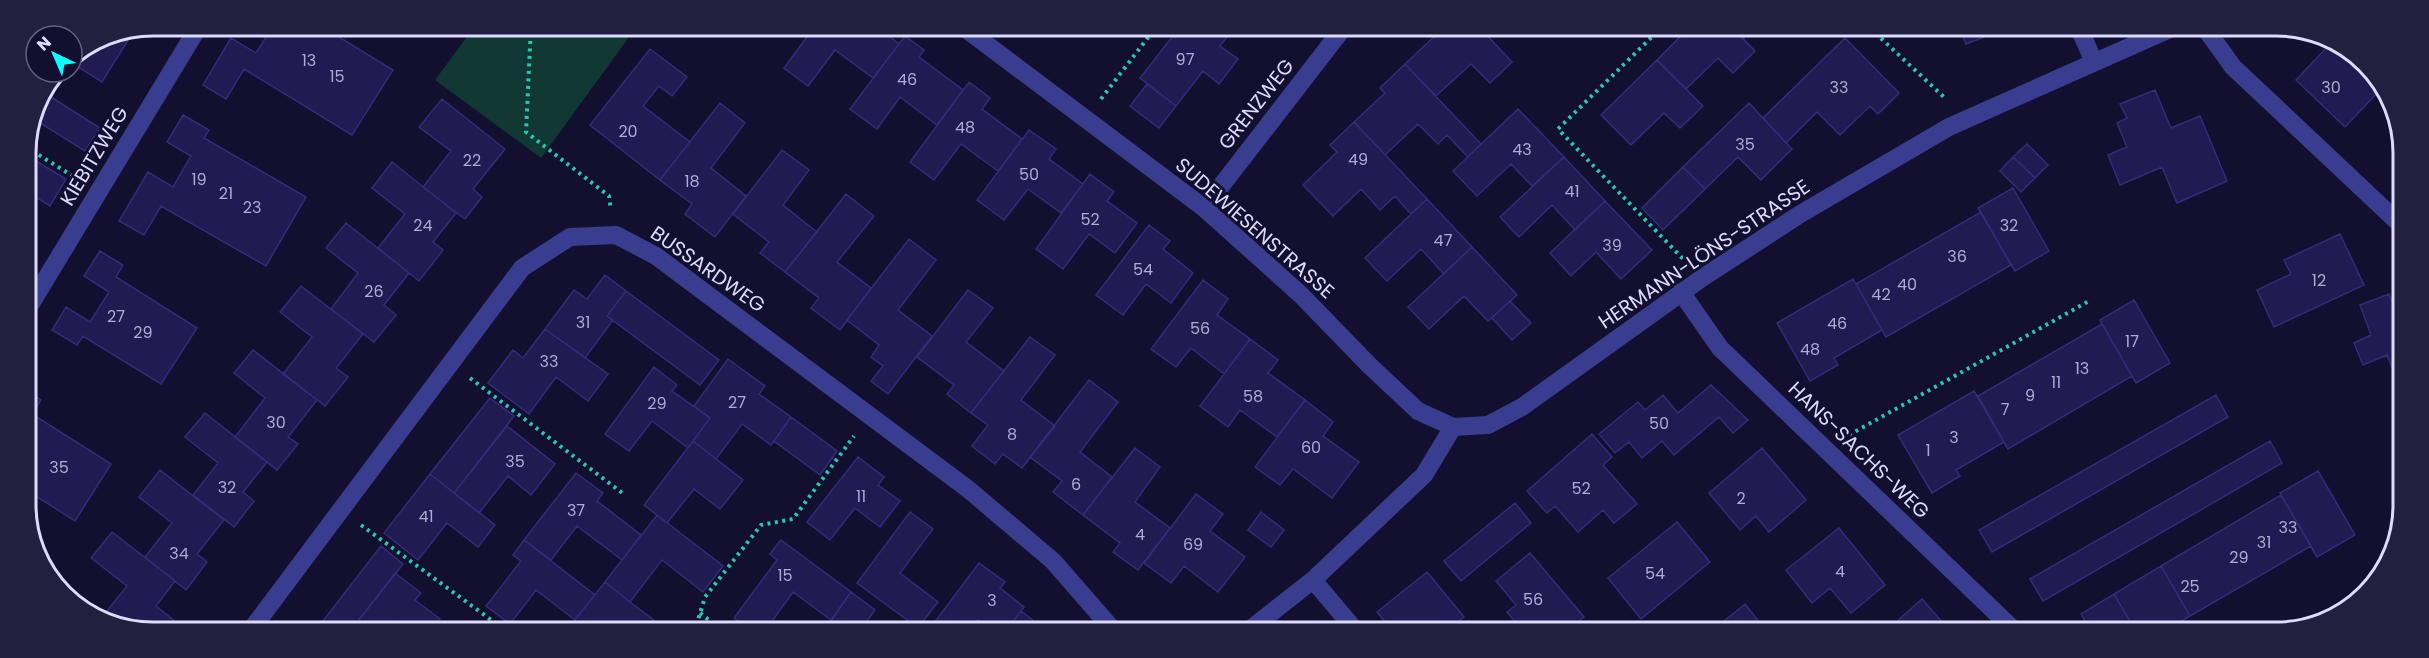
<svg xmlns="http://www.w3.org/2000/svg" width="2429" height="658" viewBox="0 0 2429 658" font-family="Poppins,sans-serif">
<style>
.green{fill:#123833}
.building{fill:#201b50;stroke:#342b7d;stroke-width:1.5}
.lines{fill:none;stroke-linecap:round;stroke-linejoin:round}
.path{stroke:#29c7ae;stroke-width:4;stroke-dasharray:3 4.5;stroke-linecap:butt}
.street{stroke:#383d8f;stroke-width:18}
.labels{text-anchor:middle;dominant-baseline:central;stroke-width:6;stroke-linejoin:round;paint-order:stroke}
.number-label{font-size:16px;fill:#aeacd3}
.street-label{font-size:20px;fill:#dddcff;stroke:#12102e}
.rim{fill:none;stroke:#dddcff;stroke-width:3}
</style>
<rect width="100%" height="100%" fill="#12102e"/>
<path class="green" d="M 475,26 L 637,26 L 541,158 L 435,80 Z"/>
<path class="building" d="M 273,26 L 321,26 L 393,70 L 352,135 L 244,69 L 226,99 L 203,85 L 231,38 L 256,53 Z
M 815,26 L 876,26 L 899,44 L 873,78 L 835,50 L 808,86 L 784,68 Z
M 1180,27 L 1221,27 L 1230,33 L 1220,46 L 1238,59 L 1219,84 L 1203,71 L 1176,106 L 1140,78 Z
M 1433,27 L 1479,27 L 1512,62 L 1490,83 L 1471,64 L 1436,96 L 1405,64 L 1437,34 Z
M 1690,27 L 1732,27 L 1755,51 L 1733,73 L 1718,58 L 1686,89 L 1657,60 Z
M 1732,27 L 1755,27 L 1743,39 Z
M 1959,28 L 2007,28 L 1966,44 Z
M 135,29 L 102,82 L 72,63 L 72,57 L 105,35 Z
M 905,36 L 924,50 L 919,57 L 963,90 L 937,125 L 900,97 L 877,129 L 850,109 Z
M 1845,38 L 1899,93 L 1878,114 L 1870,106 L 1840,135 L 1817,112 L 1786,143 L 1763,118 Z
M 2330,44 L 2380,90 L 2345,127 L 2296,80 Z
M 650,49 L 687,77 L 672,96 L 659,86 L 643,106 L 690,142 L 660,180 L 590,125 Z
M 2340,49 L 2366,63 L 2382,92 L 2338,51 Z
M 1657,60 L 1703,106 L 1680,128 L 1664,113 L 1631,145 L 1601,115 Z
M 1405,64 L 1481,144 L 1468,157 L 1447,135 L 1438,144 L 1418,124 L 1385,155 L 1354,122 L 1385,93 L 1380,88 Z
M 969,82 L 990,98 L 982,109 L 1022,139 L 998,171 L 961,144 L 934,180 L 910,162 Z
M 1147,84 L 1176,106 L 1159,128 L 1130,106 Z
M 2155,90 L 2171,128 L 2200,116 L 2227,181 L 2177,203 L 2162,167 L 2120,185 L 2108,155 L 2127,147 L 2117,123 L 2127,118 L 2120,104 Z
M 43,92 L 100,128 L 85,151 L 32,118 L 35,104 Z
M 442,99 L 505,149 L 473,189 L 482,197 L 465,219 L 423,187 L 451,151 L 419,127 Z
M 720,103 L 745,123 L 711,168 L 746,196 L 715,237 L 685,214 L 692,204 L 660,180 Z
M 1749,103 L 1792,149 L 1761,180 L 1738,157 L 1705,189 L 1683,167 Z
M 1518,109 L 1564,157 L 1532,186 L 1511,164 L 1477,196 L 1453,171 Z
M 183,115 L 209,130 L 204,138 L 306,197 L 266,266 L 161,206 L 144,235 L 119,221 L 148,172 L 173,187 L 191,156 L 167,142 Z
M 1354,122 L 1427,199 L 1411,214 L 1395,196 L 1380,210 L 1361,189 L 1333,216 L 1303,185 L 1337,152 L 1330,145 Z
M 1029,130 L 1056,149 L 1049,159 L 1083,184 L 1061,213 L 1028,189 L 1004,220 L 977,200 Z
M 2027,144 L 2048,165 L 2035,178 L 2013,157 Z
M 782,150 L 809,170 L 783,205 L 817,232 L 785,272 L 760,253 L 769,242 L 733,214 Z
M 26,155 L 66,179 L 50,206 L 26,191 Z
M 1564,157 L 1605,201 L 1575,230 L 1552,205 L 1519,237 L 1500,217 Z
M 2013,157 L 2035,178 L 2021,192 L 2000,171 Z
M 392,162 L 456,213 L 433,242 L 443,250 L 419,281 L 378,248 L 405,214 L 372,188 Z
M 1683,167 L 1705,189 L 1663,230 L 1642,208 Z
M 1090,174 L 1114,192 L 1107,201 L 1137,223 L 1115,253 L 1089,234 L 1063,269 L 1036,249 Z
M 2013,188 L 2049,251 L 2015,271 L 1978,208 Z
M 846,194 L 874,216 L 837,262 L 871,288 L 840,330 L 811,308 L 819,298 L 785,272 Z
M 1427,199 L 1472,247 L 1444,274 L 1421,249 L 1387,281 L 1365,258 Z
M 1605,201 L 1652,250 L 1621,279 L 1596,252 L 1571,276 L 1550,253 Z
M 1981,212 L 2011,265 L 1886,337 L 1856,284 Z
M 346,223 L 409,273 L 384,305 L 396,315 L 374,342 L 331,309 L 358,273 L 326,248 Z
M 1149,225 L 1170,241 L 1163,249 L 1193,273 L 1171,303 L 1146,284 L 1123,315 L 1096,295 Z
M 2340,234 L 2364,285 L 2274,327 L 2257,290 L 2291,274 L 2284,260 Z
M 909,239 L 936,260 L 898,310 L 932,336 L 888,394 L 871,381 L 883,366 L 871,357 L 879,345 L 847,320 Z
M 1472,247 L 1517,295 L 1488,321 L 1464,296 L 1429,329 L 1408,307 Z
M 100,251 L 123,265 L 116,277 L 197,328 L 161,384 L 83,336 L 77,345 L 52,330 L 66,307 L 90,322 L 109,292 L 84,276 Z
M 605,275 L 626,291 L 607,316 L 613,320 L 585,358 L 545,329 L 574,290 L 587,299 Z
M 1853,279 L 1882,330 L 1834,358 L 1838,365 L 1810,381 L 1777,323 Z
M 1203,280 L 1228,299 L 1217,315 L 1250,339 L 1224,374 L 1191,348 L 1176,367 L 1151,349 Z
M 301,286 L 363,334 L 336,368 L 348,377 L 325,406 L 283,374 L 312,337 L 280,312 Z
M 968,290 L 993,308 L 966,342 L 1004,371 L 971,413 L 947,394 L 954,385 L 917,357 Z
M 626,291 L 719,360 L 700,385 L 607,316 Z
M 2389,294 L 2401,325 L 2399,385 L 2387,355 L 2363,365 L 2354,343 L 2371,335 L 2360,305 Z
M 2134,300 L 2170,363 L 2136,383 L 2100,320 Z
M 1510,301 L 1531,323 L 1512,340 L 1492,318 Z
M 2102,324 L 2132,376 L 2008,449 L 1978,396 Z
M 545,329 L 608,374 L 588,401 L 556,377 L 529,414 L 488,383 L 513,350 L 523,358 Z
M 1030,337 L 1055,355 L 1021,400 L 1055,426 L 1022,468 L 1003,454 L 995,464 L 972,446 L 988,425 L 971,413 Z
M 1250,339 L 1278,360 L 1268,373 L 1305,400 L 1277,437 L 1240,410 L 1228,427 L 1200,406 Z
M 253,350 L 317,400 L 288,437 L 298,444 L 277,470 L 235,437 L 265,398 L 234,373 Z
M 728,359 L 765,386 L 759,394 L 791,417 L 771,445 L 742,424 L 716,459 L 693,441 L 710,418 L 694,406 Z
M 654,367 L 677,385 L 672,391 L 710,418 L 688,448 L 652,421 L 629,451 L 605,434 Z
M 1089,380 L 1118,402 L 1080,452 L 1112,477 L 1083,515 L 1053,492 L 1062,481 L 1030,457 Z
M 1711,385 L 1748,420 L 1733,433 L 1719,417 L 1674,455 L 1662,441 L 1642,458 L 1629,442 L 1615,453 L 1599,434 L 1638,402 L 1645,410 L 1663,395 L 1678,413 Z
M 27,391 L 41,400 L 32,414 L 111,464 L 75,521 L 28,491 Z
M 1974,391 L 2004,442 L 1956,470 L 1960,476 L 1932,493 L 1898,435 Z
M 2216,395 L 2228,417 L 1992,552 L 1979,530 Z
M 490,398 L 514,416 L 454,493 L 430,474 Z
M 1305,400 L 1333,422 L 1323,436 L 1359,462 L 1332,498 L 1293,469 L 1280,485 L 1255,467 Z
M 205,413 L 267,462 L 243,492 L 254,501 L 234,527 L 193,495 L 218,463 L 185,437 Z
M 791,417 L 837,451 L 820,475 L 774,441 Z
M 507,426 L 555,464 L 531,495 L 508,476 L 479,513 L 454,493 Z
M 1592,434 L 1612,457 L 1603,465 L 1637,504 L 1614,523 L 1603,510 L 1578,532 L 1555,506 L 1547,513 L 1527,491 Z
M 693,441 L 743,480 L 720,509 L 694,489 L 667,523 L 644,505 Z
M 2270,441 L 2282,463 L 2043,601 L 2030,579 Z
M 1135,448 L 1160,467 L 1135,502 L 1170,528 L 1138,570 L 1113,552 L 1120,543 L 1083,515 Z
M 1762,448 L 1806,500 L 1769,532 L 1756,516 L 1740,530 L 1709,493 Z
M 858,457 L 884,477 L 878,485 L 900,501 L 880,527 L 855,508 L 830,540 L 807,522 Z
M 160,470 L 224,520 L 197,554 L 207,562 L 186,590 L 145,557 L 172,523 L 139,497 Z
M 2318,471 L 2355,535 L 2317,557 L 2280,493 Z
M 576,473 L 603,493 L 597,501 L 641,535 L 622,560 L 577,526 L 551,560 L 524,540 Z
M 430,474 L 495,525 L 478,547 L 447,523 L 418,560 L 384,533 Z
M 1196,494 L 1223,514 L 1210,531 L 1245,557 L 1218,592 L 1184,566 L 1171,583 L 1144,563 Z
M 2281,495 L 2311,546 L 2190,616 L 2161,566 Z
M 1515,503 L 1531,523 L 1461,581 L 1444,561 Z
M 910,512 L 933,529 L 900,573 L 938,602 L 918,628 L 857,583 Z
M 1261,512 L 1284,530 L 1271,547 L 1248,530 Z
M 657,515 L 723,566 L 703,592 L 662,560 L 630,602 L 605,582 Z
M 1677,522 L 1710,562 L 1641,619 L 1608,578 Z
M 1839,528 L 1885,585 L 1851,613 L 1830,588 L 1812,603 L 1786,570 Z
M 112,532 L 175,581 L 156,606 L 177,623 L 172,630 L 128,630 L 103,616 L 127,586 L 91,558 Z
M 524,540 L 595,595 L 575,620 L 536,590 L 510,624 L 486,606 L 521,561 L 513,555 Z
M 781,540 L 851,592 L 831,620 L 793,592 L 765,631 L 751,631 L 734,618 L 777,560 L 770,554 Z
M 381,546 L 403,564 L 351,630 L 316,630 Z
M 1530,553 L 1584,617 L 1567,631 L 1539,631 L 1533,625 L 1523,631 L 1507,612 L 1516,605 L 1496,581 Z
M 979,563 L 1005,582 L 1000,588 L 1024,607 L 1006,631 L 993,631 L 978,620 L 970,631 L 928,631 Z
M 2161,566 L 2190,616 L 2164,632 L 2136,632 L 2114,594 Z
M 1427,572 L 1464,617 L 1446,631 L 1393,631 L 1377,612 Z
M 395,573 L 421,593 L 415,600 L 440,619 L 431,630 L 410,630 L 399,621 L 392,630 L 351,630 Z
M 605,582 L 630,602 L 668,631 L 622,630 L 613,624 L 608,630 L 567,630 Z
M 851,592 L 875,610 L 860,631 L 824,631 Z
M 2114,594 L 2136,632 L 2091,632 L 2081,614 Z
M 1922,599 L 1951,632 L 1885,632 Z
M 1745,604 L 1767,632 L 1711,632 Z
M 1021,611 L 1044,629 L 1047,625 L 1054,631 L 1006,631 Z
M 469,621 L 482,630 L 462,630 Z"/>
<g class="lines">
<path class="path" d="M 531,26 L 526,132 L 609,196 L 611,210
M 1662,27 L 1558,129 L 1684,260
M 1870,28 L 1946,99
M 1101,99 L 1156,27
M 26,147 L 76,178
M 470,378 L 625,495
M 1849,435 L 2089,301
M 361,525 L 505,630
M 700,613 L 723,631
M 691,631 L 697,623 L 705,597 L 761,525 L 793,519 L 854,436"/>
<path class="street" d="M 962,26 L 1204,208 L 1301,295 L 1369,365 L 1418,411 L 1453,427 L 1488,425 L 1522,407 L 1702,278 L 1802,213 L 1949,127 L 2172,28
M 2079,28 L 2094,62
M 2205,28 L 2233,67 L 2401,225
M 1204,208 L 1344,27
M 1681,292 L 1720,348 L 2016,632
M 27,310 L 199,26
M 1313,580 L 1356,631
M 251,630 L 522,268 L 570,237 L 616,235 L 656,256 L 968,489 L 1053,561 L 1114,631
M 1248,631 L 1313,580 L 1424,475 L 1453,427"/>
</g>
<g class="labels">
<g class="number-label">
<text x="1185" y="59">97</text>
<text x="309" y="60">13</text>
<text x="337" y="76">15</text>
<text x="907" y="79">46</text>
<text x="1839" y="87">33</text>
<text x="2331" y="87">30</text>
<text x="965" y="127">48</text>
<text x="628" y="131">20</text>
<text x="1745" y="144">35</text>
<text x="1522" y="149">43</text>
<text x="1358" y="159">49</text>
<text x="472" y="160">22</text>
<text x="1029" y="174">50</text>
<text x="199" y="179">19</text>
<text x="692" y="181">18</text>
<text x="1572" y="191">41</text>
<text x="226" y="193">21</text>
<text x="252" y="207">23</text>
<text x="1090" y="219">52</text>
<text x="423" y="225">24</text>
<text x="2009" y="225">32</text>
<text x="1443" y="240">47</text>
<text x="1612" y="245">39</text>
<text x="1957" y="256">36</text>
<text x="1143" y="269">54</text>
<text x="2319" y="280">12</text>
<text x="1907" y="284">40</text>
<text x="374" y="291">26</text>
<text x="1881" y="294">42</text>
<text x="116" y="316">27</text>
<text x="583" y="322">31</text>
<text x="1837" y="323">46</text>
<text x="1200" y="328">56</text>
<text x="143" y="332">29</text>
<text x="2132" y="341">17</text>
<text x="1810" y="349">48</text>
<text x="549" y="361">33</text>
<text x="2082" y="368">13</text>
<text x="2056" y="382">11</text>
<text x="2030" y="395">9</text>
<text x="1253" y="396">58</text>
<text x="737" y="402">27</text>
<text x="657" y="403">29</text>
<text x="2005" y="409">7</text>
<text x="276" y="422">30</text>
<text x="1659" y="423">50</text>
<text x="1012" y="434">8</text>
<text x="1954" y="437">3</text>
<text x="1311" y="447">60</text>
<text x="1928" y="450">1</text>
<text x="515" y="461">35</text>
<text x="59" y="467">35</text>
<text x="1076" y="484">6</text>
<text x="227" y="487">32</text>
<text x="1581" y="488">52</text>
<text x="861" y="496">11</text>
<text x="1741" y="498">2</text>
<text x="576" y="510">37</text>
<text x="426" y="516">41</text>
<text x="2288" y="527">33</text>
<text x="1140" y="534">4</text>
<text x="2264" y="542">31</text>
<text x="1193" y="544">69</text>
<text x="179" y="553">34</text>
<text x="2239" y="557">29</text>
<text x="1840" y="571">4</text>
<text x="1655" y="573">54</text>
<text x="785" y="575">15</text>
<text x="2190" y="586">25</text>
<text x="1533" y="599">56</text>
<text x="992" y="600">3</text>
</g>
<g class="street-label">
<text transform="translate(1256 104) rotate(-52)">GRENZWEG</text>
<text transform="translate(94 156) rotate(-59)">KIEBITZWEG</text>
<text transform="translate(1255 228) rotate(41)">SUDEWIESENSTRASSE</text>
<text transform="translate(1704 254) rotate(-34)">HERMANN-LÖNS-STRASSE</text>
<text transform="translate(708 269) rotate(35)">BUSSARDWEG</text>
<text transform="translate(1859 450) rotate(44)">HANS-SACHS-WEG</text>
</g>
</g>
<path d="M0 0H2429V658H0ZM153 36H2276A117 117 0 0 1 2393 153V505A117 117 0 0 1 2276 622H153A117 117 0 0 1 36 505V153A117 117 0 0 1 153 36Z" fill="#22203f" fill-rule="evenodd"/>
<path class="rim" d="M153 36H2276A117 117 0 0 1 2393 153V505A117 117 0 0 1 2276 622H153A117 117 0 0 1 36 505V153A117 117 0 0 1 153 36Z"/>
<g transform="translate(54 54) rotate(316)"><circle r="28" fill="#12102e" stroke="#636282" stroke-width="1.5"/>
<path d="M0-4.5L10 22L0 15L-10 22Z" fill="#08feff"/>
<text y="-9" font-size="16" font-weight="bold" text-anchor="middle" fill="#dddcff">N</text>
</g>
</svg>
